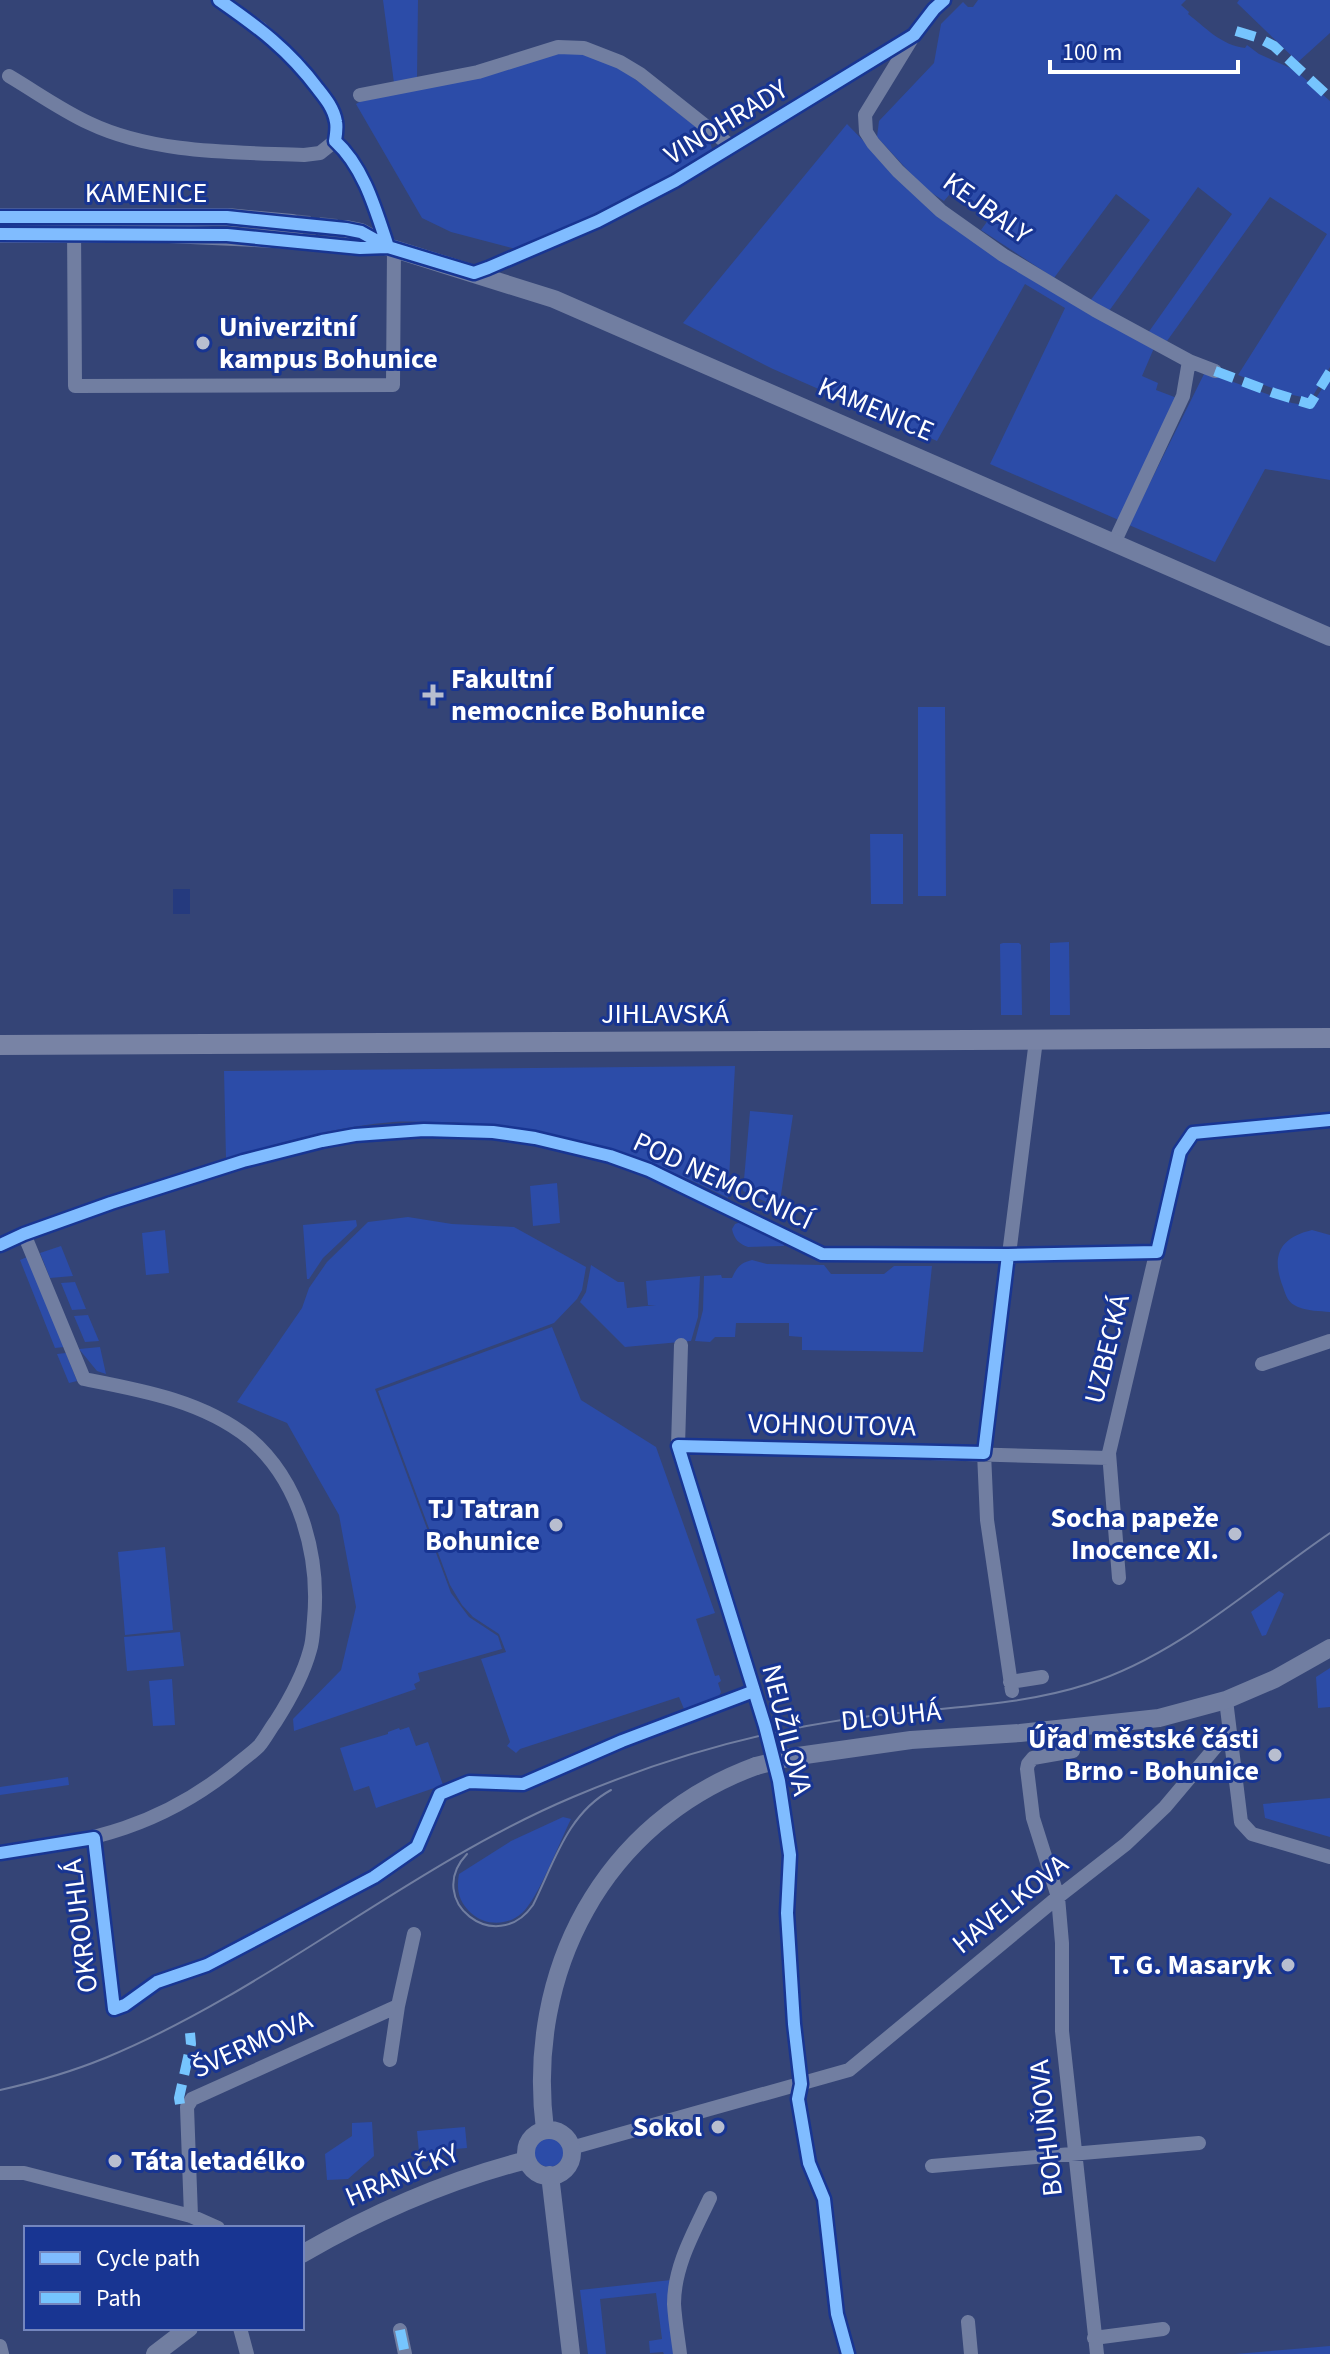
<svg xmlns="http://www.w3.org/2000/svg" width="1330" height="2354" viewBox="0 0 1330 2354" font-family="'Source Sans 3',sans-serif">
<style>
.green{fill:#2c4ca8}
.water{fill:#253a7e}
.lines{fill:none;stroke-linecap:round;stroke-linejoin:round}
.tertiary-tunnel{stroke:#52608b;stroke-width:18;stroke-dasharray:18 9;stroke-linecap:butt}
.minor{stroke:#717ea1;stroke-width:14}
.tertiary{stroke:#717ea1;stroke-width:18}
.secondary{stroke:#7883a5;stroke-width:20}
.tram{stroke:#717ea1;stroke-width:2}
.tertiary-bridge{stroke:#717ea1;stroke-width:18}
.quiet{stroke:#76c5fe;stroke-width:10;stroke-dasharray:20 10;stroke-linecap:butt}
.cycleway-casing{stroke:#183592;stroke-width:17}
.cycleway{stroke:#80bcff;stroke-width:12}
.poi-dot{fill:#b8becf;stroke:#183592;stroke-width:3}
.labels{text-anchor:middle;dominant-baseline:central;stroke-width:6;stroke-linejoin:round;paint-order:stroke}
.street-label{font-size:28px;fill:#fff;stroke:#183592}
.poi-label{font-size:28px;font-weight:bold;fill:#fff;stroke:#183592;text-anchor:end}
</style>
<rect width="100%" height="100%" fill="#344476"/>
<path class="green" d="M 383,0 L 418,0 L 417,78 L 394,83 Z
M 978,0 L 1186,0 L 1181,5 L 1189,12 L 1188,14 C 1206,28 1221,45 1245,48 L 1247,45 L 1259,54 L 1295,70 L 1330,101 L 1330,367 L 1311,399 L 1288,394 L 1238,375 L 1327,234 L 1270,197 L 1167,341 L 1148,333 L 1232,214 L 1198,187 L 1109,311 L 1090,301 L 1150,220 L 1116,194 L 1054,278 L 981,230 L 991,216 L 973,201 L 970,204 L 949,195 L 944,201 L 924,188 L 877,137 L 879,121 L 934,63 L 941,24 L 963,2 L 968,7 L 973,7 Z
M 1239,0 L 1330,0 L 1330,33 L 1298,62 L 1237,3 Z
M 560,49 L 584,52 L 616,64 L 695,126 L 710,141 L 713,153 L 564,229 L 516,249 L 451,232 L 422,218 L 356,104 L 366,98 Z
M 847,124 L 926,205 L 1154,348 L 1142,376 L 1158,383 L 1156,390 L 1177,398 L 1121,521 L 990,464 L 1065,308 L 1025,284 L 937,441 L 773,369 L 683,323 Z
M 1205,372 L 1292,403 L 1311,406 L 1330,376 L 1330,480 L 1265,469 L 1215,562 L 1129,525 Z
M 918,707 L 945,707 L 946,896 L 918,896 Z
M 870,834 L 903,834 L 903,904 L 871,904 Z
M 1069,942 L 1070,1015 L 1050,1015 L 1050,943 Z
M 1003,943 L 1019,943 L 1021,945 L 1022,1015 L 1001,1015 L 1000,944 Z
M 735,1066 L 728,1198 C 636,1152 538,1123 435,1122 C 421,1122 407,1121 393,1122 C 335,1127 281,1142 226,1159 L 224,1071 Z
M 750,1111 L 793,1115 L 779,1208 L 743,1191 Z
M 557,1183 L 560,1223 L 533,1226 L 530,1186 Z
M 408,1217 L 452,1224 L 514,1227 L 586,1267 L 582,1290 L 577,1299 L 554,1323 L 375,1389 L 451,1593 L 469,1617 L 498,1636 L 502,1649 L 418,1673 L 420,1681 L 414,1684 L 416,1689 L 294,1731 L 293,1719 L 341,1670 L 356,1607 L 339,1515 L 287,1423 L 237,1402 L 302,1308 L 309,1288 L 327,1262 L 368,1222 Z
M 356,1220 L 357,1226 L 323,1258 L 309,1279 L 307,1279 L 303,1225 Z
M 741,1222 L 783,1242 L 784,1246 L 748,1247 C 739,1244 734,1239 732,1229 L 735,1224 Z
M 165,1230 L 169,1273 L 146,1275 L 142,1233 Z
M 1312,1230 L 1330,1235 L 1330,1312 C 1320,1311 1307,1311 1298,1307 C 1288,1303 1286,1296 1283,1287 C 1271,1256 1279,1238 1312,1230 Z
M 61,1246 L 73,1276 L 50,1278 L 40,1253 Z
M 27,1257 L 64,1347 L 55,1348 L 20,1260 Z
M 752,1260 L 767,1264 L 824,1265 L 831,1274 L 884,1274 L 894,1266 L 932,1266 L 923,1352 L 802,1350 L 802,1337 L 789,1336 L 789,1323 L 736,1323 L 735,1337 L 715,1337 L 710,1342 L 695,1341 L 703,1310 L 704,1276 L 721,1275 L 722,1278 L 732,1278 C 737,1267 740,1263 752,1260 Z
M 591,1265 L 618,1282 L 624,1282 L 627,1308 L 656,1305 L 648,1305 L 646,1281 L 700,1276 L 698,1317 L 691,1341 L 625,1347 L 580,1302 L 586,1292 Z
M 75,1282 L 86,1309 L 72,1310 L 61,1283 Z
M 88,1315 L 99,1341 L 85,1342 L 74,1316 Z
M 552,1327 L 581,1400 L 656,1447 L 715,1613 L 696,1619 L 715,1676 L 719,1675 L 721,1681 L 718,1683 L 721,1692 L 719,1696 L 684,1709 L 679,1697 L 520,1749 L 516,1753 L 507,1746 L 510,1742 L 481,1659 L 506,1652 L 499,1634 L 473,1617 L 462,1605 L 450,1585 L 378,1391 Z
M 100,1347 L 106,1374 L 97,1371 L 79,1349 Z
M 66,1353 L 77,1381 L 69,1383 L 57,1354 Z
M 165,1547 L 173,1630 L 125,1635 L 118,1552 Z
M 1279,1591 L 1284,1594 L 1266,1635 L 1262,1636 L 1251,1612 Z
M 180,1632 L 184,1666 L 127,1671 L 124,1637 Z
M 1330,1668 L 1330,1707 L 1318,1708 L 1316,1677 Z
M 172,1679 L 175,1725 L 153,1726 L 149,1681 Z
M 409,1727 L 416,1746 L 428,1742 L 443,1785 L 376,1808 L 369,1786 L 354,1791 L 340,1748 L 388,1734 L 388,1732 L 399,1728 L 400,1730 Z
M 68,1777 L 69,1785 L 0,1795 L 0,1787 Z
M 1330,1798 L 1330,1837 L 1265,1818 L 1263,1804 Z
M 563,1817 L 571,1819 C 560,1841 538,1899 522,1913 C 508,1926 485,1926 471,1913 C 459,1902 456,1890 459,1874 L 511,1841 Z
M 372,2122 L 374,2156 L 348,2179 L 327,2180 L 325,2154 L 352,2136 L 352,2123 Z
M 465,2127 L 467,2148 L 419,2152 L 417,2131 Z
M534 2152a15 15 0 1 1 30 0a15 15 0 1 1-30 0Z
M 671,2280 L 674,2354 L 664,2354 L 663,2352 L 650,2353 L 649,2341 L 662,2339 L 656,2293 L 600,2299 L 606,2354 L 588,2354 L 580,2290 Z
M 1330,2346 L 1330,2354 L 1235,2354 Z"/>
<path class="water" d="M 173,889 L 190,889 L 190,914 L 173,914 Z"/>
<g class="lines">
<path class="tertiary-tunnel" d="M 292,223 L 346,229
M 297,240 L 356,247"/>
<path class="minor" d="M 219,0 L 260,28 L 299,64 L 331,106 L 336,123 L 335,141
M 914,35 L 865,115 L 866,132 L 873,143 L 898,171 L 941,211 L 1003,255 L 1095,310 L 1189,361 L 1183,396 L 1114,543
M 9,76 C 36,92 61,110 89,123 C 154,154 234,152 304,155 L 320,153 L 335,141
M 360,95 L 478,72 L 558,47 L 584,48 L 620,62 L 640,74 L 732,147
M 335,141 C 364,167 376,211 388,247
M 74,225 L 75,386 L 393,385 L 394,249
M 515,256 L 598,221 L 675,181 L 914,35 L 934,9 L 944,0
M 1189,361 L 1215,371
M 0,1245 L 24,1234 L 111,1203 L 243,1161 L 322,1141 L 355,1135 L 424,1130 L 493,1132 L 535,1138 L 610,1156 L 649,1170 L 822,1254 L 1008,1255 L 1157,1252
M 681,1345 L 678,1446 L 765,1726 L 779,1781 L 785,1819 L 790,1855 L 787,1913 L 794,2024 L 801,2084
M 1262,1364 L 1330,1341
M 678,1446 L 1108,1458
M 1119,1578 L 1109,1453 L 1180,1152 L 1193,1133 L 1330,1120
M 1010,1682 L 1042,1677
M 1012,1691 L 987,1520 L 984,1453 L 1036,1040
M 1226,1700 L 1241,1822 L 1252,1834 L 1330,1857
M 1073,1751 L 1033,1758 L 1028,1764 L 1027,1769 L 1033,1818 L 1058,1897 L 1062,1943 L 1062,2031 L 1097,2354
M 94,1838 L 114,2009
M 0,1853 C 91,1843 163,1825 235,1766 C 243,1759 252,1753 259,1746 C 265,1739 270,1729 276,1721 C 290,1699 303,1676 310,1650 C 313,1641 313,1630 314,1620 C 320,1556 300,1481 249,1438 C 203,1401 141,1390 84,1379 L 24,1234
M 390,2060 L 398,2006
M 571,2148 L 849,2070 L 1058,1897 L 1126,1844 L 1165,1807 L 1229,1731
M 932,2166 L 1199,2143
M 0,2173 L 24,2173 L 191,2216 L 218,2228
M 191,2216 L 187,2107 L 192,2099 L 398,2006 L 414,1934
M 968,2322 L 971,2354
M 240,2328 L 247,2354
M 400,2330 L 405,2354
M 1094,2338 L 1163,2329
M 0,2346 L 2,2354
M 680,2354 C 678,2338 675,2321 674,2304 C 674,2266 694,2232 710,2198"/>
<path class="tertiary" d="M 0,217 L 227,217 L 292,223
M 346,229 L 361,232 L 388,247 L 554,299 L 1330,637
M 0,234 L 169,234 L 297,240
M 791,1757 L 911,1740 L 1020,1733 L 1159,1718 L 1226,1700 L 1275,1679 L 1330,1648
M 545,2130 C 525,1972 603,1822 756,1766
M526 2153a23 23 0 1 1 46 0a23 23 0 1 1-46 0Z
M 550,2175 L 571,2354
M 302,2254 C 373,2213 448,2180 527,2160
M 155,2354 L 189,2328"/>
<path class="secondary" d="M 0,1045 L 1330,1038"/>
<path class="tram" d="M 467,1854 C 423,1900 496,1958 533,1905 C 554,1863 567,1814 611,1790
M 0,2090 C 36,2082 71,2072 105,2058 C 270,1990 409,1866 573,1797 C 660,1760 754,1733 848,1719 C 927,1707 1011,1709 1088,1684 C 1179,1655 1252,1586 1330,1533"/>
<path class="tertiary-bridge" d="M 756,1766 L 791,1757"/>
<path class="quiet" d="M 1236,31 L 1259,38 L 1274,46 L 1330,98
M 1215,371 L 1274,393 L 1310,404 L 1330,372
M 180,2104 L 179,2098 L 191,2044 L 190,2033
M 400,2330 L 405,2354"/>
<g class="cycleway-casing">
<path id="cycleway" d="M 219,0 C 258,27 289,50 318,89 C 326,99 334,109 336,122 C 337,127 336,135 335,141 C 364,167 376,211 388,247
M 0,217 L 227,217 L 346,229 L 361,232 L 388,247 L 474,273 L 488,268 L 598,221 L 675,181 L 914,35 L 934,9 L 944,0
M 0,234 L 227,235 L 360,248 L 387,247
M 0,1245 L 24,1234 L 111,1203 L 243,1161 L 322,1141 L 355,1135 L 424,1130 L 493,1132 L 535,1138 L 610,1156 L 649,1170 L 822,1254 L 1008,1255 L 1157,1252 L 1180,1152 L 1193,1133 L 1330,1120
M 0,1853 L 94,1838 L 114,2009 L 125,2005 L 157,1982 L 207,1965 L 374,1877 L 417,1847 L 440,1794 L 469,1782 L 523,1784 L 622,1741 L 754,1691
M 848,2354 L 837,2314 L 824,2199 L 809,2163 L 798,2099 L 801,2084 L 794,2024 L 787,1913 L 790,1855 L 779,1781 L 765,1726 L 678,1446 L 984,1453 L 1008,1255"/>
</g>
<use href="#cycleway" class="cycleway"/>
</g>
<g class="poi-dot">
<circle cx="203" cy="343" r="8"/>
<path d="M429 683h8v8h8v8h-8v8h-8v-8h-8v-8h8z"/>
<circle cx="556" cy="1525" r="8"/>
<circle cx="1235" cy="1534" r="8"/>
<circle cx="1275" cy="1755" r="8"/>
<circle cx="1288" cy="1965" r="8"/>
<circle cx="718" cy="2127" r="8"/>
<circle cx="115" cy="2161" r="8"/>
</g>
<g class="labels">
<g class="street-label">
<text transform="translate(726 122) rotate(-31)">VINOHRADY</text>
<text x="146" y="193">KAMENICE</text>
<text transform="translate(987 208) rotate(36)">KEJBALY</text>
<text transform="translate(876 409) rotate(23)">KAMENICE</text>
<text x="665" y="1014">JIHLAVSKÁ</text>
<text transform="translate(723 1181) rotate(25)">POD NEMOCNICÍ</text>
<text transform="translate(1107 1349) rotate(-76)">UZBECKÁ</text>
<text transform="translate(832 1425) rotate(1)">VOHNOUTOVA</text>
<text transform="translate(891 1716) rotate(-6)">DLOUHÁ</text>
<text transform="translate(787 1730) rotate(76)">NEUŽILOVA</text>
<text transform="translate(1010 1904) rotate(-39)">HAVELKOVA</text>
<text transform="translate(80 1926) rotate(-97)">OKROUHLÁ</text>
<text transform="translate(252 2044) rotate(-24)">ŠVERMOVA</text>
<text transform="translate(1046 2128) rotate(-96)">BOHUŇOVA</text>
<text transform="translate(402 2175) rotate(-23)">HRANIČKY</text>
</g>
<g class="poi-label">
<text x="219" y="327" text-anchor="start">Univerzitní<tspan x="219" dy="32">kampus Bohunice</tspan></text>
<text x="451" y="679" text-anchor="start">Fakultní<tspan x="451" dy="32">nemocnice Bohunice</tspan></text>
<text x="540" y="1509">TJ Tatran<tspan x="540" dy="32">Bohunice</tspan></text>
<text x="1219" y="1518">Socha papeže<tspan x="1219" dy="32">Inocence XI.</tspan></text>
<text x="1259" y="1739">Úřad městské části<tspan x="1259" dy="32">Brno - Bohunice</tspan></text>
<text x="1272" y="1965">T. G. Masaryk</text>
<text x="702" y="2127">Sokol</text>
<text x="131" y="2161" text-anchor="start">Táta letadélko</text>
</g>
</g>
<rect x="24" y="2226" width="280" height="104" fill="#183592" stroke="#7486be" stroke-width="2"/>
<rect x="40" y="2252" width="40" height="12" fill="#80bcff" stroke="#7486be" stroke-width="2"/>
<text x="96" y="2266" font-size="24" fill="#ffffff">Cycle path</text>
<rect x="40" y="2292" width="40" height="12" fill="#76c5fe" stroke="#7486be" stroke-width="2"/>
<text x="96" y="2306" font-size="24" fill="#ffffff">Path</text>
<path d="M1050 60v12h188v-12" fill="none" stroke="#ffffff" stroke-width="4"/>
<text x="1062" y="60" font-size="24" fill="#ffffff" stroke="#183592" stroke-width="6" paint-order="stroke">100 m</text>
</svg>
